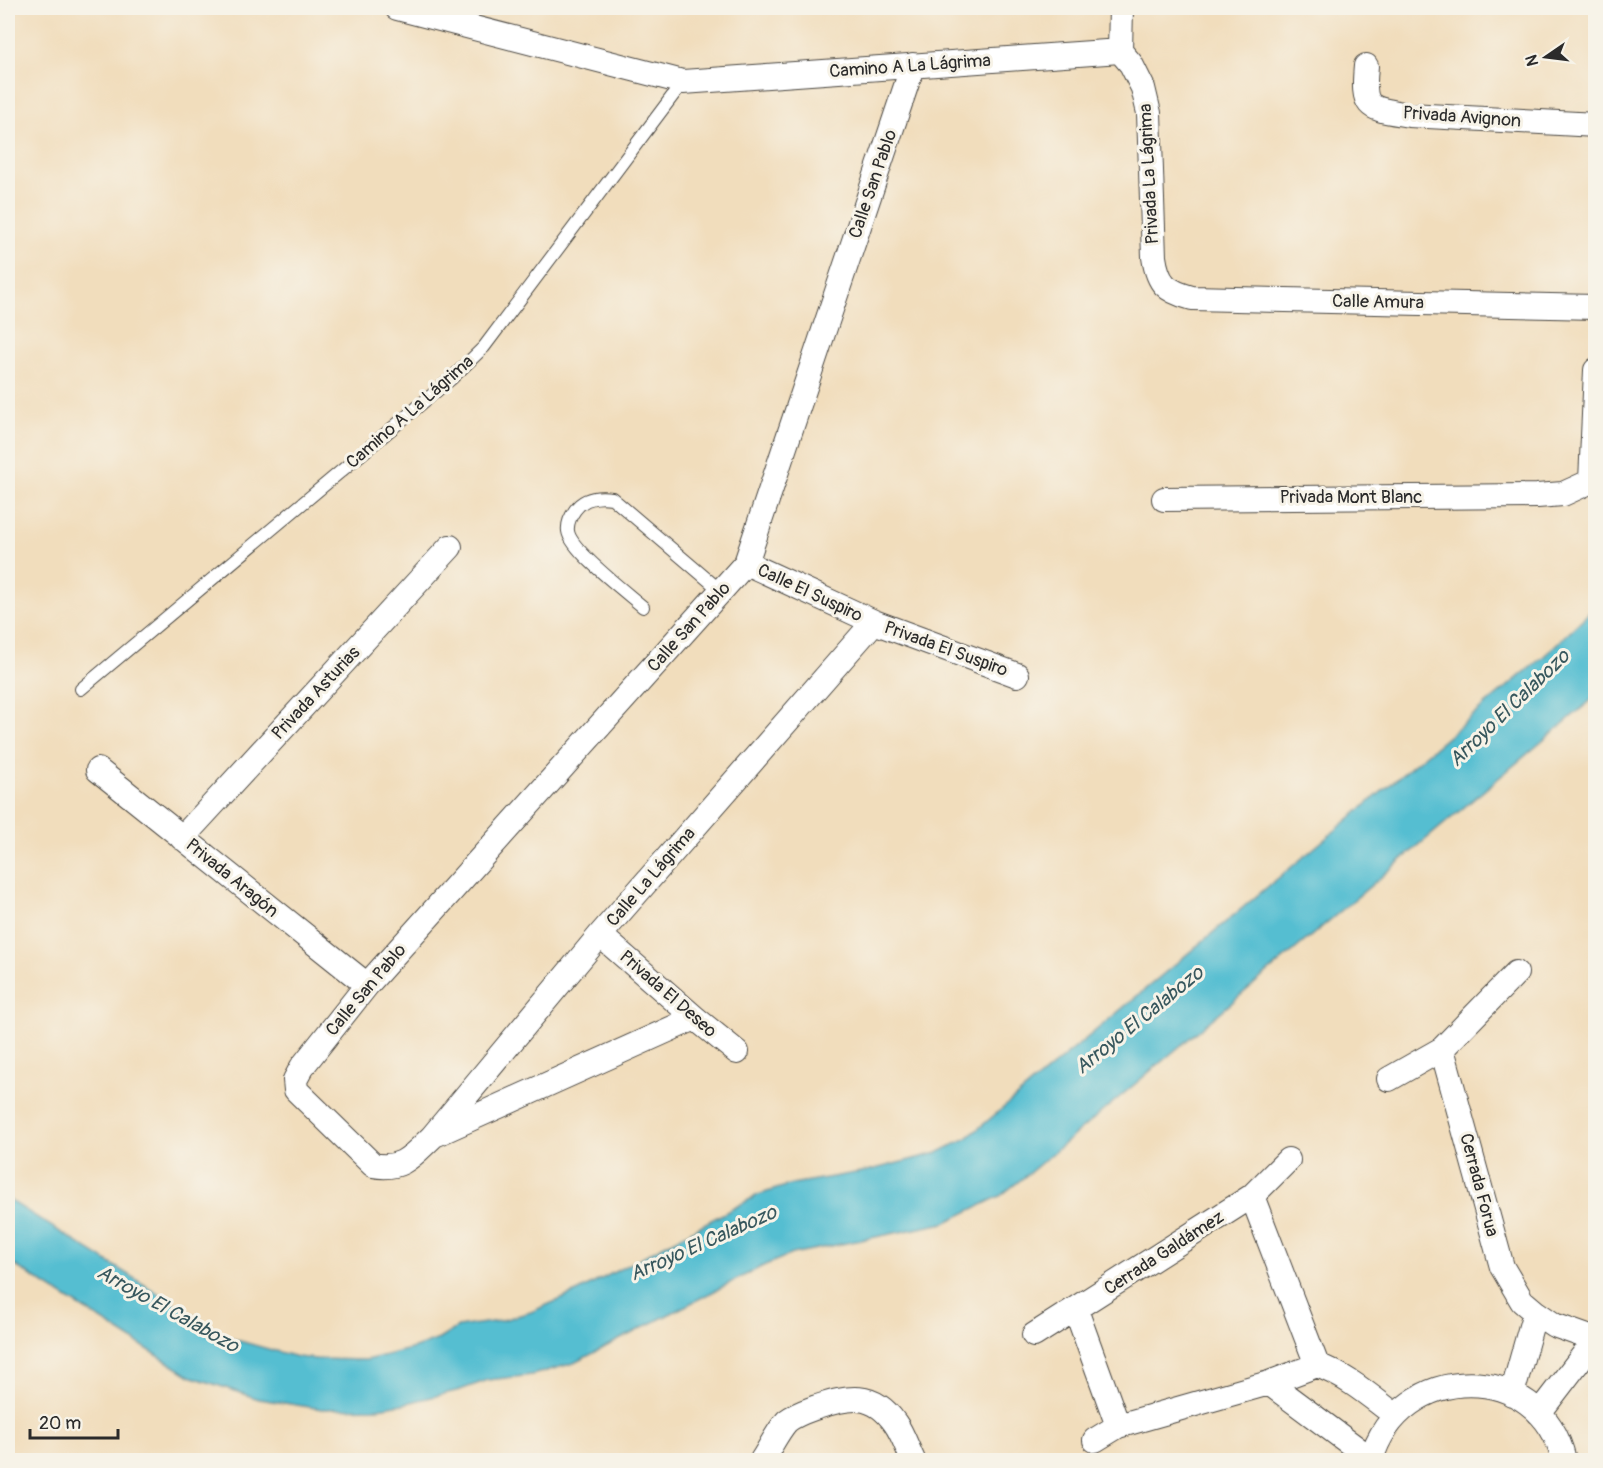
<svg xmlns="http://www.w3.org/2000/svg" width="1603" height="1468" viewBox="0 0 1603 1468" font-family="Pangolin,sans-serif">
<style>
.water{fill:#54bed1;stroke:#40747e;stroke-width:1.5}
.lines{fill:none;stroke-linecap:round;stroke-linejoin:round}
.lane-casing{stroke:#494641;stroke-width:14}
.street-casing{stroke:#494641;stroke-width:26}
.lane{stroke:#fff;stroke-width:12}
.street{stroke:#fff;stroke-width:24}
.labels{text-anchor:middle;dominant-baseline:central;stroke-width:6;stroke-linejoin:round;paint-order:stroke}
.street-label{font-size:18px;fill:#2b2b2b;stroke:#f7f3e8}
.water-label{font-size:20px;font-style:italic;fill:#37575d;stroke:#f7f3e8}
</style>
<rect width="100%" height="100%" fill="#f7f3e8"/>
<filter id="ink" filterUnits="userSpaceOnUse"><feTurbulence type="fractalNoise" baseFrequency=".0167" numOctaves="2"/><feDisplacementMap in="SourceGraphic" scale="12" xChannelSelector="R" yChannelSelector="G"/><feConvolveMatrix kernelMatrix="1 2 1 2 8 2 1 2 1" color-interpolation-filters="sRGB"/></filter>
<filter id="wash" filterUnits="userSpaceOnUse"><feTurbulence type="fractalNoise" baseFrequency=".008" numOctaves="4" result="noise"/><feDisplacementMap in="SourceGraphic" scale="24" xChannelSelector="R" yChannelSelector="G"/><feGaussianBlur stdDeviation="1.35" result="paint"/><feColorMatrix in="noise" values="0 0 0 0 0 0 0 0 0 0 0 0 0 0 0 0 0 1.4 0 .05"/><feComposite in="paint" operator="in"/></filter>
<g filter="url(#wash)">
<rect width="100%" height="100%" fill="#f1ddbc"/>
<path class="water" d="M 1595,607 L 1595,697 L 1028,1174 L 1000,1196 L 944,1223 L 792,1254 L 765,1265 L 574,1363 L 532,1375 L 488,1380 L 460,1390 L 403,1404 L 377,1408 L 322,1409 L 259,1399 L 190,1376 L 8,1261 L 8,1199 L 229,1338 L 297,1357 L 316,1359 L 366,1360 L 415,1348 L 439,1339 L 458,1327 L 499,1321 L 531,1312 L 579,1291 L 758,1195 L 792,1184 L 867,1171 L 937,1153 L 967,1138 L 997,1113 L 1544,656 Z"/>
</g>
<g filter="url(#ink)">
<g class="lines">
<g class="lane-casing">
<path id="lane" d="M 643,607 C 627,593 570,550 568,531 C 567,523 570,517 575,510 C 584,497 598,496 612,498 L 721,591
M 81,689 L 451,379 L 484,347 L 683,82"/>
</g>
<g class="street-casing">
<path id="street" d="M 397,8 L 683,82 L 1120,51 L 1131,64 L 1143,88 L 1149,113 L 1154,257 C 1158,284 1166,291 1192,298 L 1596,307
M 1120,51 L 1121,8
M 1366,66 C 1362,110 1368,108 1409,115 L 1596,125
M 1591,481 L 1596,370
M 1164,499 L 1537,496 L 1563,494 L 1596,479
M 746,563 L 874,622 L 1017,675
M 874,622 L 600,935 L 432,1137 C 413,1155 402,1171 373,1165 L 296,1090 L 295,1080 L 302,1067 L 367,985 L 746,563 L 913,65
M 98,770 L 367,985
M 182,838 L 450,547
M 600,935 L 695,1018 L 737,1052
M 1442,1049 L 1502,1267 L 1522,1301 L 1535,1312 L 1554,1325 L 1596,1340
M 1389,1079 L 1442,1049 L 1516,973
M 437,1134 L 695,1018
M 1252,1196 L 1317,1365
M 1076,1310 L 1118,1426
M 1034,1335 L 1252,1196 L 1288,1160
M 1269,1383 L 1371,1459
M 1512,1394 L 1535,1312
M 1539,1413 L 1595,1340
M 1095,1440 L 1118,1426 L 1269,1383 L 1317,1365 C 1347,1376 1370,1396 1395,1415
M 762,1460 C 770,1448 777,1432 787,1421 C 796,1414 806,1411 817,1407 C 848,1397 873,1391 895,1423 C 903,1434 907,1448 913,1460
M 1371,1460 C 1400,1360 1540,1358 1564,1460"/>
</g>
<use href="#lane" class="lane"/>
<use href="#street" class="street"/>
</g>
</g>
<g class="labels">
<g class="street-label">
<text transform="translate(910 66) rotate(-4)">Camino A La Lágrima</text>
<text transform="translate(1462 117) rotate(4)">Privada Avignon</text>
<text transform="translate(1149 174) rotate(-93)">Privada La Lágrima</text>
<text transform="translate(873 184) rotate(-71)">Calle San Pablo</text>
<text transform="translate(1378 302) rotate(1)">Calle Amura</text>
<text transform="translate(410 412) rotate(-41)">Camino A La Lágrima</text>
<text x="1351" y="497">Privada Mont Blanc</text>
<text transform="translate(810 593) rotate(25)">Calle El Suspiro</text>
<text transform="translate(689 627) rotate(-48)">Calle San Pablo</text>
<text transform="translate(946 649) rotate(20)">Privada El Suspiro</text>
<text transform="translate(316 693) rotate(-47)">Privada Asturias</text>
<text transform="translate(651 877) rotate(-49)">Calle La Lágrima</text>
<text transform="translate(232 878) rotate(39)">Privada Aragón</text>
<text transform="translate(366 990) rotate(-50)">Calle San Pablo</text>
<text transform="translate(668 994) rotate(41)">Privada El Deseo</text>
<text transform="translate(1479 1185) rotate(75)">Cerrada Forua</text>
<text transform="translate(1164 1253) rotate(-33)">Cerrada Galdámez</text>
</g>
<g class="water-label">
<text transform="translate(1509 708) rotate(-44)">Arroyo El Calabozo</text>
<text transform="translate(1139 1020) rotate(-39)">Arroyo El Calabozo</text>
<text transform="translate(703 1243) rotate(-24)">Arroyo El Calabozo</text>
<text transform="translate(168 1309) rotate(29)">Arroyo El Calabozo</text>
</g>
</g>
<rect width="1603" height="1468" fill="none" stroke="#f7f3e8" stroke-width="30"/>
<g transform="translate(1546 57) rotate(256)" stroke="#f7f3e8" stroke-width="4.5" paint-order="stroke">
<path d="M0-4.5L10 22L0 15L-10 22Z" fill="#2b2b2b"/>
<text y="-9" font-size="16" font-weight="bold" text-anchor="middle" fill="#2b2b2b">N</text>
</g>
<path d="M30 1429v9h88v-9" fill="none" stroke="#2b2b2b" stroke-width="3"/>
<text x="39" y="1429" font-size="18" fill="#2b2b2b" stroke="#f7f3e8" stroke-width="4.5" paint-order="stroke">20 m</text>
</svg>
